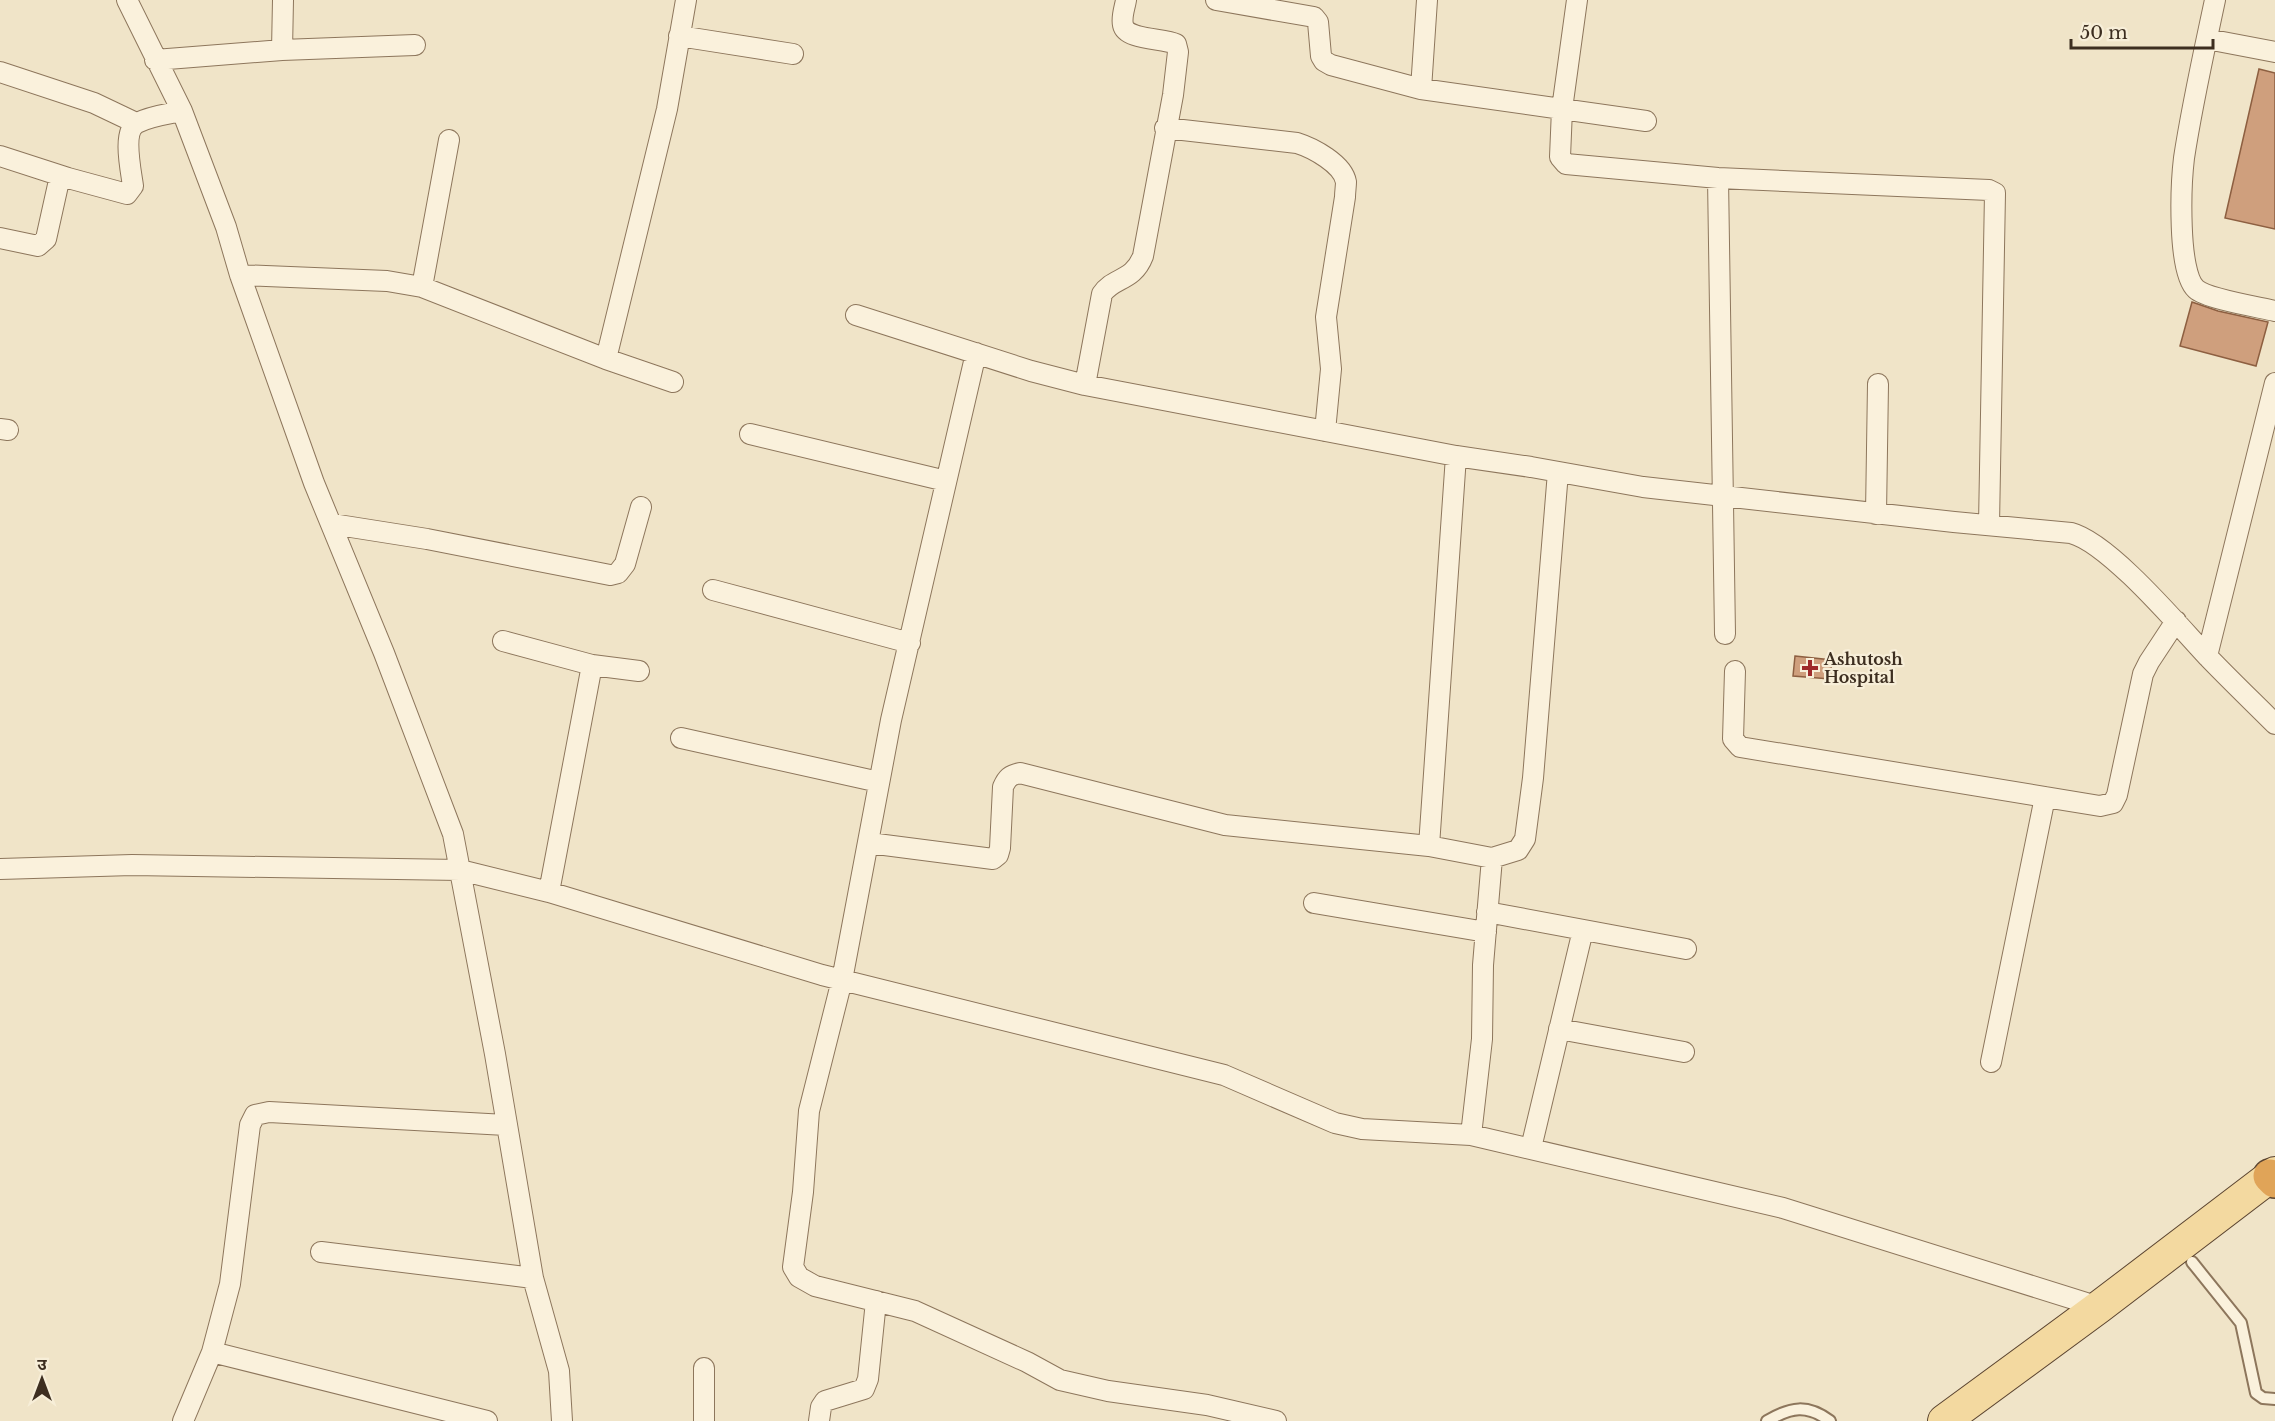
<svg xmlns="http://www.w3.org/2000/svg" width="2275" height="1421" viewBox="0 0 2275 1421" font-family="'Libre Baskerville','Noto Sans Devanagari',serif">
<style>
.building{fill:#cf9f7d;stroke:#8d5f41;stroke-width:1.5}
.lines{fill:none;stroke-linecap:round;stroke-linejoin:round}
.lane-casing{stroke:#8d765c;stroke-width:14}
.street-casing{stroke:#8d765c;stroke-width:22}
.primary-casing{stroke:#5b4430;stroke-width:34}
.highway-casing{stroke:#5b4430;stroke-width:36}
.lane{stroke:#faf1dc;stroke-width:10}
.street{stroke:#faf1dc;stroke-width:20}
.primary{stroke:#f3d9a0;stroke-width:32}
.highway{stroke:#e0a458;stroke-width:33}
.poi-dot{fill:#9e2a2b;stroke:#f7eed8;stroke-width:2}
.labels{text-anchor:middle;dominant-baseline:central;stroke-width:4.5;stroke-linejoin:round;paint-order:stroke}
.poi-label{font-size:16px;font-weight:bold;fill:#3d2e20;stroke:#f7eed8;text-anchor:start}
</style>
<rect width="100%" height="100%" fill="#f0e4c8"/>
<path class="building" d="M 2259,69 L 2275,73 L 2275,229 L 2225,218 Z
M 2192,302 L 2218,311 L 2268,322 L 2256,366 L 2180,346 Z
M 1795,656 L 1832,660 L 1830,679 L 1793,676 Z"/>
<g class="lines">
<g class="lane-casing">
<path id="lane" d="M 2192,1262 L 2241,1323 L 2256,1393 L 2263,1398 L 2275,1399
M 1767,1421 C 1791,1407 1807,1404 1830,1421"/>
</g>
<g class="street-casing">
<path id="street" d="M 127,0 L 182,111 L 226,227 L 240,275 L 314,483 L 384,653 L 453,834 L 495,1054 L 533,1278 L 559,1371 L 562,1421
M 1216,0 L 1314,17 L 1318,22 L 1321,56 L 1324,61 L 1331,65 L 1421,89 L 1646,121
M 1577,0 L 1562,109 L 1560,157 L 1566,164 L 1718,178 L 1989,190 L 1995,193 L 1989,525
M 2215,0 C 2204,52 2192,105 2184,158 C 2181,183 2177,272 2196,289 C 2207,299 2258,307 2275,311
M 679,36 L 793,54
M 2207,39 L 2275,52
M 282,50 L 415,45
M 155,60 L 282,50 L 283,0
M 0,72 L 94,103 L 136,123
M 1421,89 L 1427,0
M 1165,128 L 1297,143 C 1313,148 1343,164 1346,182 C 1346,186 1345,192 1345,197 L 1326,317 L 1331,369 L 1325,431
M 0,156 L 68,178 L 127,194 L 133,186 C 131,171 122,131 137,123 C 150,116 168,114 182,111
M 1718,178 L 1725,634
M 0,238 L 38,246 L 46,239 L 60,176
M 240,275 L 387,281 L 422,287 L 606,359 L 673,382
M 422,287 L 449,140
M 856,315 L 1031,371 L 1085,385 L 1456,456 L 1531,467 L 1643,487 L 1954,522 L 2071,533 C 2109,543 2178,625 2207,656 C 2229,679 2252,701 2275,724
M 976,353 L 891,720 L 842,980 L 809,1111 L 803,1192 L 793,1267 L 799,1277 L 815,1286 L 915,1311 L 1027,1362 L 1060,1380 L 1108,1391 L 1207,1405 L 1276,1421
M 606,359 L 667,109 L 686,0
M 1085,385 L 1102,294 C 1113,277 1133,282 1143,256 L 1173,95 L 1178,52 L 1176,44 C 1163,38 1126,40 1123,25 C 1121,17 1125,7 1126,0
M 0,429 L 8,430
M 750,434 L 946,481
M 1876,514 L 1878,384
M 332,524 L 427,539 L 610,575 L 618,573 L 625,564 L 641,507
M 713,590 L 910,643
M 503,641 L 592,665 L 639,671
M 2207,656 L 2275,383
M 1735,671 L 1733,739 L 1740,747 L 2100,806 L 2113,803 L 2117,795 L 2143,674 L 2149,662 L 2176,621
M 681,738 L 879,782
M 869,843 L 993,859 L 998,855 L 1000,848 L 1003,787 C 1007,778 1010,775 1020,773 L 1225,825 L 1429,846 L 1492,858 L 1518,850 L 1525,839 L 1533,778 L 1558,472
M 1429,846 L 1456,456
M 0,869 L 132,865 L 460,870 L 549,892 L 822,975 L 1224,1075 L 1335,1123 L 1362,1129 L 1471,1135 L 1783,1208 L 2099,1307
M 549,892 L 592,665
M 1314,903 L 1486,932
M 1487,912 L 1686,949
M 1559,1029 L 1684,1052
M 1991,1062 L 2045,797
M 1471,1135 L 1482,1039 L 1483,965 L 1492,858
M 1531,1148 L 1583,930
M 321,1252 L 533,1278
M 212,1352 L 487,1421
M 704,1368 L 704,1421
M 183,1421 L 212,1352 L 230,1284 L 250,1125 L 255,1115 L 269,1112 L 506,1125
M 819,1421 L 821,1407 L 825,1401 L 864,1389 L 868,1379 L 876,1301"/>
</g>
<g class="primary-casing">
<path id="primary" d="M 1944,1421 L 2099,1307 L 2275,1173"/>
</g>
<g class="highway-casing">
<path id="highway" d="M 2270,1176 L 2275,1181"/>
</g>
<use href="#lane" class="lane"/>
<use href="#street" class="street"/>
<use href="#primary" class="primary"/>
<use href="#highway" class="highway"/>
</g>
<path class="poi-dot" d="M1807 659h6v6h6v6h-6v6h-6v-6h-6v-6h6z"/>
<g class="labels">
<g class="poi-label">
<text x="1824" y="659">Ashutosh<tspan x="1824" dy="18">Hospital</tspan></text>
</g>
</g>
<g transform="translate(42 1379)" stroke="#f7eed8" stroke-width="4.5" paint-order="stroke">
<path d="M0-4.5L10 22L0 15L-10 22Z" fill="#3d2e20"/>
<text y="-9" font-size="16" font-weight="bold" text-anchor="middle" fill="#3d2e20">उ</text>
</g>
<path d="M2071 39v9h142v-9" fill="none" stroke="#3d2e20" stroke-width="3"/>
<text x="2080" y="39" font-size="18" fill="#3d2e20" stroke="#f7eed8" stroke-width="4.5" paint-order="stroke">50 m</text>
</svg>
